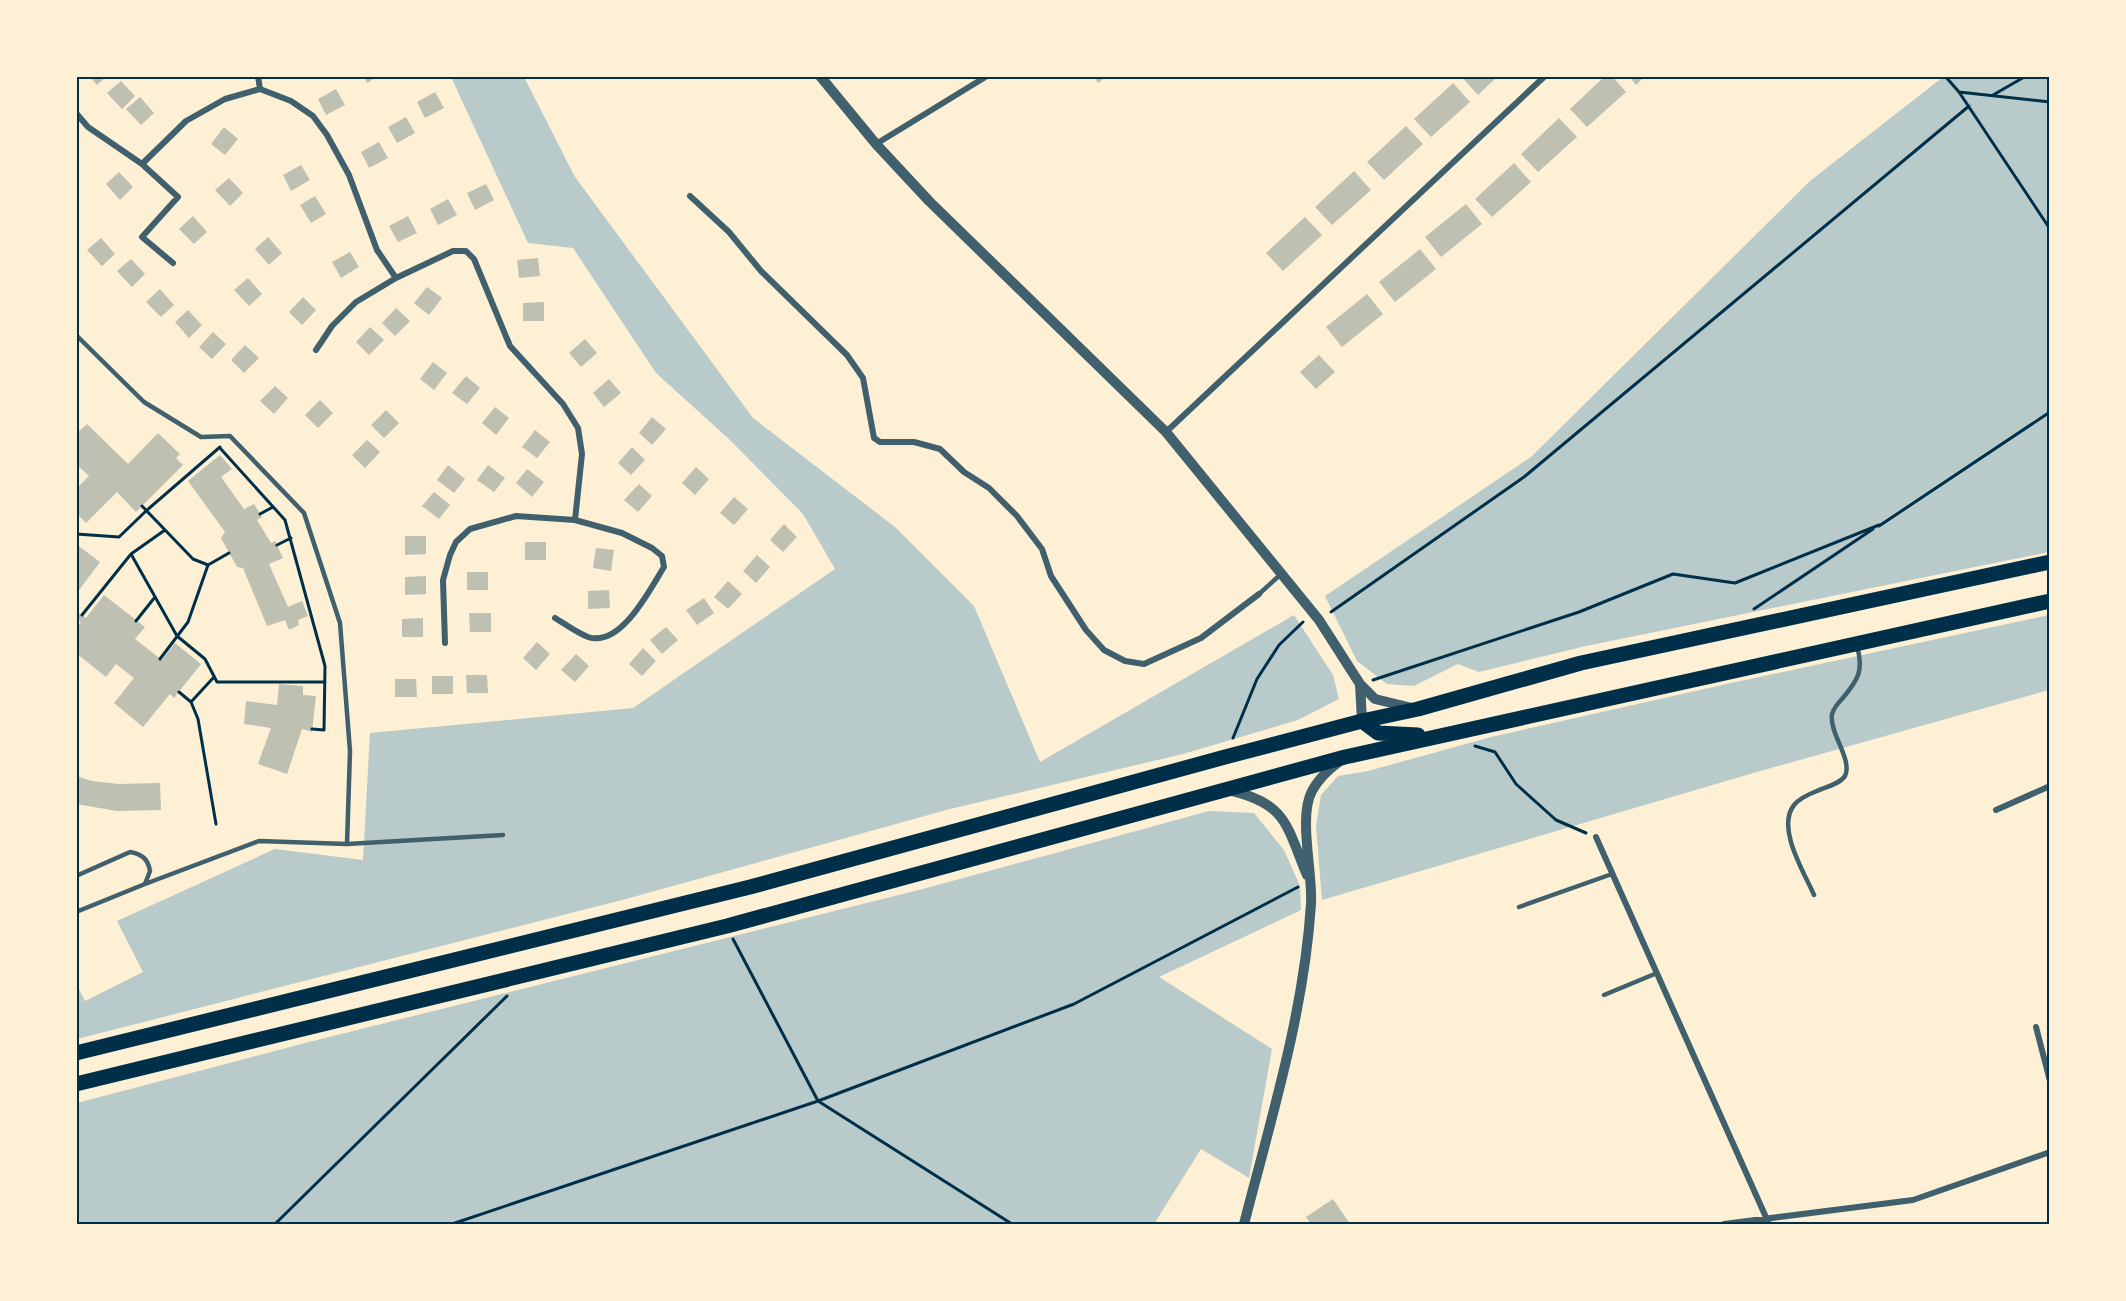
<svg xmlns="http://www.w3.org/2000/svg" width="2126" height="1301" viewBox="0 0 2126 1301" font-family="Overpass,sans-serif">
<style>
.green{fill:#b9caca}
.building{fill:#bec0b2}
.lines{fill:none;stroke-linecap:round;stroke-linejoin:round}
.path{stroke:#003049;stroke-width:3}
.service{stroke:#3f606c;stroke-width:4.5}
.minor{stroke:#3f606c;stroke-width:6}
.tertiary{stroke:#3f606c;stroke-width:10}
.trunk{stroke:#003049;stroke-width:15}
.neatline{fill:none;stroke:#003049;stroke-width:2}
</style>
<rect width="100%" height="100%" fill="#fdf0d5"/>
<path class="green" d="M 451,77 L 524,77 L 575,177 L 753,418 L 895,527 L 974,606 L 1040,762 L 1294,615 L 1333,675 L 1339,699 L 1298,720 L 1183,754 L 950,809 L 626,899 L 77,1039 L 76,983 L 85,1001 L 143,972 L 117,921 L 275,849 L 363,860 L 370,733 L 633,708 L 835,569 L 803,514 L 731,441 L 656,373 L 573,248 L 528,243 Z
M 1943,77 L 2049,77 L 2049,552 L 1586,646 L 1479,672 L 1458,664 L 1414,686 L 1387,684 L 1357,661 L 1325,596 L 1531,457 L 1810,181 Z
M 2049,615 L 2049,690 L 1750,774 L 1322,900 L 1316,826 L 1321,795 L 1338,776 L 1368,771 L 1491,737 L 1731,683 Z
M 1209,811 L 1254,813 L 1284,850 L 1300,886 L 1301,910 L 1159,977 L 1272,1049 L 1249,1178 L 1201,1149 L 1154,1224 L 77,1224 L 77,1103 L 309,1042 L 923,889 Z"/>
<path class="building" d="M 89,76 L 107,76 L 97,85 Z
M 363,76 L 378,76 L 367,83 Z
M 1093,76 L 1107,76 L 1098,83 Z
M 1461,76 L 1498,76 L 1478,95 Z
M 1605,76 L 1612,76 L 1626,92 L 1587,127 L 1570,109 Z
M 1629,76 L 1645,76 L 1636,85 Z
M 121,81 L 135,96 L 122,109 L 107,93 Z
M 1453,83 L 1470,102 L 1431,137 L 1414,119 Z
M 336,89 L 345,105 L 326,115 L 318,99 Z
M 435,92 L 444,108 L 425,118 L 417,102 Z
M 140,97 L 154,113 L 141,125 L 126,109 Z
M 406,117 L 415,133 L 397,143 L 388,127 Z
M 1559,118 L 1577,137 L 1538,172 L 1521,154 Z
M 1406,126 L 1423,144 L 1384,180 L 1367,162 Z
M 224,127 L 238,139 L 225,155 L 211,144 Z
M 379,142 L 388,158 L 369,168 L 361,152 Z
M 1514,163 L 1531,182 L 1492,217 L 1475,199 Z
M 301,165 L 310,180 L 291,191 L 283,175 Z
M 1354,171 L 1371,190 L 1332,225 L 1315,207 Z
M 119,172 L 133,187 L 120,200 L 106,184 Z
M 229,178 L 243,193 L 230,206 L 215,190 Z
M 486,184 L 494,200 L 475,210 L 467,193 Z
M 315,196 L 326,214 L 311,223 L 300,205 Z
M 448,199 L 457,215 L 438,225 L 430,209 Z
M 1466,204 L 1482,224 L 1441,257 L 1425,237 Z
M 193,216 L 207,232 L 194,244 L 179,229 Z
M 408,216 L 417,233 L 398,242 L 389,226 Z
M 1305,217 L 1322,235 L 1283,271 L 1266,253 Z
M 268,237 L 282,253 L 269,265 L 255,249 Z
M 101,238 L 115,254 L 102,266 L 87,250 Z
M 1420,249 L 1436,269 L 1395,302 L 1379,282 Z
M 350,252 L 359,267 L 341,278 L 332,262 Z
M 538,258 L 540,276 L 519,278 L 517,260 Z
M 131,259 L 145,274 L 132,287 L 117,271 Z
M 248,278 L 262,294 L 249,306 L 234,290 Z
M 427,287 L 442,298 L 429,315 L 414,303 Z
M 160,289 L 174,305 L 161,317 L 146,302 Z
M 1367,294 L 1383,314 L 1342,347 L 1326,327 Z
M 303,297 L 316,310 L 302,325 L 289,312 Z
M 544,302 L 544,321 L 523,321 L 523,303 Z
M 396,308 L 410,321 L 395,336 L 382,323 Z
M 188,310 L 202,325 L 189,338 L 175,322 Z
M 370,327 L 384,340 L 369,355 L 356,342 Z
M 213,332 L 226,344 L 212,359 L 199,347 Z
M 585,339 L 597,353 L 581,367 L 569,353 Z
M 245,345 L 259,358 L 244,373 L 231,360 Z
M 1319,355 L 1335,372 L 1316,389 L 1300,372 Z
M 433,362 L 447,373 L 434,390 L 420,379 Z
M 466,376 L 480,388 L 467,404 L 452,393 Z
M 609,379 L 621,393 L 604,407 L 593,393 Z
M 275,386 L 288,398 L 274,414 L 260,401 Z
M 320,400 L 333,413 L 318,428 L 305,415 Z
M 495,407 L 509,418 L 496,435 L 482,423 Z
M 386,410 L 399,423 L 384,438 L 371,425 Z
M 652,417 L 666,429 L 652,445 L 639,433 Z
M 87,424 L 128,464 L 158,433 L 180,454 L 176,458 L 183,465 L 136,512 L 117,492 L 86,523 L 76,513 L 76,489 L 89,476 L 76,464 L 76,434 Z
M 535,430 L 550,442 L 537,458 L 522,447 Z
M 367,440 L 380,452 L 365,468 L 352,455 Z
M 632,447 L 645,460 L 631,475 L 618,463 Z
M 220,455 L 232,469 L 221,477 L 244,509 L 254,504 L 262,517 L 257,520 L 271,543 L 275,541 L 283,558 L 269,564 L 288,607 L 302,601 L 308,616 L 298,620 L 299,625 L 289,630 L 285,620 L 267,626 L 243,568 L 237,567 L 221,538 L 225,532 L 188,481 Z
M 448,465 L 465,479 L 454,493 L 437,480 Z
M 488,465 L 505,478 L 494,492 L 477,480 Z
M 696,467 L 709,479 L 695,495 L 682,483 Z
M 527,469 L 544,482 L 532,497 L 516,483 Z
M 639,484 L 652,496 L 638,512 L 624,500 Z
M 434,492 L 450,505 L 439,519 L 422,506 Z
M 734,497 L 748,509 L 734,525 L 720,513 Z
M 784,524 L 797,537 L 783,552 L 770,540 Z
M 405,536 L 426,536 L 426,554 L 405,555 Z
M 525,542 L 546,542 L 546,560 L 525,560 Z
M 76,544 L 100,562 L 76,594 Z
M 596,548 L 614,550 L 611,571 L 593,568 Z
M 757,555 L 770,567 L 756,583 L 743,571 Z
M 467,572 L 488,572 L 488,590 L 467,590 Z
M 426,576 L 426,594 L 405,595 L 405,577 Z
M 728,581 L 742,594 L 728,609 L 714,597 Z
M 609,590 L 610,608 L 588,609 L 588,591 Z
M 104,595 L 145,627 L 135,639 L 162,660 L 175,643 L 201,664 L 174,698 L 170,694 L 143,727 L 114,703 L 134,678 L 116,664 L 106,677 L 76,653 L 76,628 L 81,622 L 76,618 L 76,611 L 86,618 Z
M 704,598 L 714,613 L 697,625 L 686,610 Z
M 469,613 L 491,613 L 491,632 L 470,632 Z
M 423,618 L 423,637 L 402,637 L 402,619 Z
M 666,627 L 678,640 L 662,654 L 650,640 Z
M 537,642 L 550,654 L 536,670 L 523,658 Z
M 643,648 L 656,661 L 642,676 L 629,664 Z
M 576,654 L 589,666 L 575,682 L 561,670 Z
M 466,675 L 487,675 L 488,693 L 467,693 Z
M 432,676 L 453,676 L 453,694 L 432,694 Z
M 395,679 L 416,679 L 417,697 L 395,697 Z
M 279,684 L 303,686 L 303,695 L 316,696 L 312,732 L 302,729 L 287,774 L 258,764 L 271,728 L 244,724 L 246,701 L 277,705 Z
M 76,776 L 92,781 L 119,784 L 160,783 L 161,810 L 117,811 L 76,804 Z
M 1333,1199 L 1350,1224 L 1311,1224 L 1306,1217 Z"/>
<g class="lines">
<path class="path" d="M 1945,76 L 1959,92 L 2050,102
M 1959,92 L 2050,229
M 1993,95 L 2026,76
M 220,448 L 285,520 L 325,666 L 324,730 L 312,729
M 142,506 L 193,559 L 208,565 L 188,622 L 160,659
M 260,514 L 273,507
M 1879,526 L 2050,412
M 76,534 L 119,537 L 146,511 L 220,447
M 277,545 L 291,538
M 131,554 L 177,636 L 205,659 L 217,682 L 325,682
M 208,565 L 229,553
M 1754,609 L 1873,529
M 1331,612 L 1524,477 L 1969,106
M 82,615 L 131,554 L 165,530
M 136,621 L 155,597
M 1373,680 L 1579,612 L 1673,574 L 1735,583 L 1879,525
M 179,692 L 191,702 L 198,719 L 216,824
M 191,702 L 214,677
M 1233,738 L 1257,679 L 1279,645 L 1303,622
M 1475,746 L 1495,752 L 1516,784 L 1556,820 L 1586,833
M 733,939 L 818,1101 L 1012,1224
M 275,1224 L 507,996
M 452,1224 L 818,1101 L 1074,1004 L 1298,887"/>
<path class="service" d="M 76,335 L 144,402 L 201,437 L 230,436 L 304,513 L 340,623 L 350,751 L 347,844
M 1259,594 L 1280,575
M 76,876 L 130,852 C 142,854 148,859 150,871 L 145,884 L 76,912
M 145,884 L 259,841 L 347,844 L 503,835
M 1814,895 C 1804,872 1776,828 1794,805 C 1799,799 1809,794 1817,791 C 1825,787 1840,784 1845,776 C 1853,760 1829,733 1832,714 C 1834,708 1838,703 1842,699 C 1858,680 1864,671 1857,646
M 1519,907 L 1612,874
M 1604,995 L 1657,973"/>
<path class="minor" d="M 258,76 L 260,89
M 76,113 L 88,127 L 142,164 L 178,197 L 142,237 L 173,263
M 876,144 L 987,76
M 142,164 L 186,121 L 225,99 L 260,89 L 291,101 L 313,116 L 327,135 L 349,175 L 377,250 L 396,278
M 690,196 L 729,232 L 761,271 L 847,355 L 863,378 L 874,438 L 880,442 L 914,442 L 940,449 L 964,472 L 989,488 L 1017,516 L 1042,549 L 1051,576 L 1086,630 L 1104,650 L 1125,661 L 1144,664 L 1201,638 L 1259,594
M 316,350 L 332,326 L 356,302 L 396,278 L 453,251 L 466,251 L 474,259 L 510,346 L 563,404 L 578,428 L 582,454 L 575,520
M 1166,432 L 1545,76
M 445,643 L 443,580 L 450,555 L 456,542 L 470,529 L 516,516 L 575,520 L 622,533 L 652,548 L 662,556 L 664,567 C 650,589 621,648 588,637 C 577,633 565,624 555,618
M 1996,810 L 2050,786
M 1596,837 L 1769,1224
M 2036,1027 L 2050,1081
M 1724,1224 L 1913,1200 L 2050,1152"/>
<path class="tertiary" d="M 820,76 L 876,144 L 929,201 L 1166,432 L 1319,620 L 1360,684 L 1362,721
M 1360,684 L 1375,699 L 1412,708
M 1228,790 C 1287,803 1286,825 1307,875
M 1244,1224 C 1271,1119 1304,1013 1311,904 C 1313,872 1298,817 1312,791 C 1319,778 1329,769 1340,761"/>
<path class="trunk" d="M 1362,721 L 1378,733 L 1418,735
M 76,1053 L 750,887 L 1225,757 L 1362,721 L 1418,709 L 1581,663 L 2050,562
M 76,1084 L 727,926 L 1345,757 L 2050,601"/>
</g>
<rect width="2126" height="1301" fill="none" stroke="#fdf0d5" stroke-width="156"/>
<rect x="78" y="78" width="1970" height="1145" class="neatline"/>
</svg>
